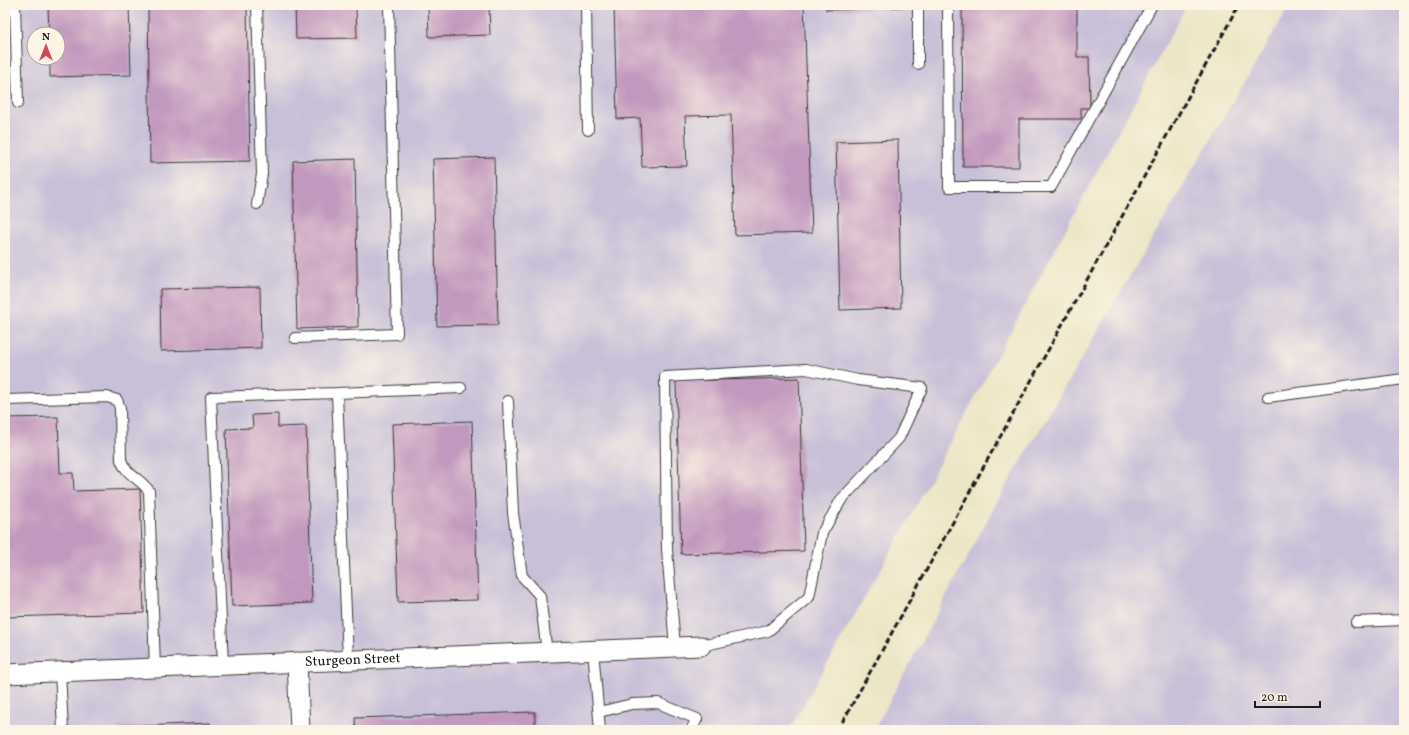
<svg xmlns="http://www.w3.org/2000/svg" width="1409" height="735" viewBox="0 0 1409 735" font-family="Vollkorn,serif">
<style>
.industrial{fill:#c8bfd8;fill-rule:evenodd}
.building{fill:#c299be}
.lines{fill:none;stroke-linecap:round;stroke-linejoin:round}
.service-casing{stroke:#3b3a36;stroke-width:12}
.minor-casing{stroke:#3b3a36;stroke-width:21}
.service{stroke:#fff;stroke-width:10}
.minor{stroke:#fff;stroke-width:19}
.rail{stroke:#1c1c1c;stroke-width:3;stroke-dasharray:6 3;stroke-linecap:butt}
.labels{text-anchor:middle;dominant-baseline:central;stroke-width:3.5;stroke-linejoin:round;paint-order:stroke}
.street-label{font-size:14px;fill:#1c1c1c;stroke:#fcf5e5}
</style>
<rect width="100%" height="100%" fill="#fcf5e5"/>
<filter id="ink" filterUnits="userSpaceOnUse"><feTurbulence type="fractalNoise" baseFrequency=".025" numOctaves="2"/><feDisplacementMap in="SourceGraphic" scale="8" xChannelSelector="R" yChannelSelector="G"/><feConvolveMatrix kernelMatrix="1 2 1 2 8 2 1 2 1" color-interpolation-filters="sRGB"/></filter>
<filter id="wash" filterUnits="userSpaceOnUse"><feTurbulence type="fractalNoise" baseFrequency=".012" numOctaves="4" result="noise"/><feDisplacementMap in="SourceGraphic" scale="16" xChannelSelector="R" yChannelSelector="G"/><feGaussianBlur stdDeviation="0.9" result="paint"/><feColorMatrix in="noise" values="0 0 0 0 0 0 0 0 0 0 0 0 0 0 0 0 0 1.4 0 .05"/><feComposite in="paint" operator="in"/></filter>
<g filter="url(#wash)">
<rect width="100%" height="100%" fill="#ede6c6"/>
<path class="industrial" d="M 5,5 L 1187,5 L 906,525 L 789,730 L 5,730 ZM 34,34 L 58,34 L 58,58 L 34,58 Z
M 1290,5 L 1404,5 L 1404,730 L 874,730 L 997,502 Z"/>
<g id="blocks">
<path class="building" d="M 48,5 L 129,5 L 131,75 L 50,77 L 50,58 L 58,58 L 58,34 L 49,34 Z
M 148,5 L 247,5 L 250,161 L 150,163 Z
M 295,5 L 356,5 L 357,38 L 296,39 Z
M 428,5 L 489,5 L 490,35 L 429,37 Z
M 614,5 L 804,5 L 812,233 L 735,235 L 731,115 L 685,116 L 687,166 L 642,167 L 640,118 L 617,119 Z
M 826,5 L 908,5 L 909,7 L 826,10 Z
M 962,5 L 1077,5 L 1077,57 L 1089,57 L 1090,108 L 1081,108 L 1081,119 L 1019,119 L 1019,167 L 963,167 Z
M 898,140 L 901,308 L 840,310 L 836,142 Z
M 494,157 L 498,325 L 437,326 L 433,159 Z
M 355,159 L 358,327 L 297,329 L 293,161 Z
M 260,287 L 261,348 L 161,351 L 160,289 Z
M 799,378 L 804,551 L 681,554 L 676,381 Z
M 278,414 L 278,427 L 306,426 L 312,603 L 232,606 L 226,429 L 253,428 L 252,415 Z
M 58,417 L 60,473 L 73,473 L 74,491 L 140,489 L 144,613 L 5,617 L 5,418 Z
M 472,421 L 478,600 L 398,602 L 392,424 Z
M 535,712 L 535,730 L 356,730 L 355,718 Z
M 210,723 L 211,730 L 118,730 L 118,727 Z"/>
</g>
</g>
<g filter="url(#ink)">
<use href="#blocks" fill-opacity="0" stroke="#3b3a36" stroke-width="1"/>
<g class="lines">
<g class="service-casing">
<path id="service" d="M 15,5 L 18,103
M 586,5 L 588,130
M 918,5 L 918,64
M 948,5 L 949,187 L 1051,187 L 1152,5
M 257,204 L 262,174 L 257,5
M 295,338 L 397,334 L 389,5
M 1268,397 L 1404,379
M 5,400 L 107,397 L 117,400 L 120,408 L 121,460 C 126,475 141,479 149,491 L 155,668
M 508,401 L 513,513 L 522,576 L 540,596 L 547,653
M 1356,622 L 1404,620
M 675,647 L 667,549 L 665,377 L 806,369 L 858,380 L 922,388 L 899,438 L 841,500 L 822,533 L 809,597 L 768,631 L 701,646
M 593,650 L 600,730
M 348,660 L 337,393 L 461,388
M 223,665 L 211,397 L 337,393
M 60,672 L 63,730
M 599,712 L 632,704 L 658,703 L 697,719 L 691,730"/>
</g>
<g class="minor-casing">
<g id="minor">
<path d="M 297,662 L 300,730"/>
<path id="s1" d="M 5,674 L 701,646"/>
</g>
</g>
<use href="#service" class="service"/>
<use href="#minor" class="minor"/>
<path class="rail" d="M 838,730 L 1239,5"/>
</g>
</g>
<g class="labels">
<g class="street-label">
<text stroke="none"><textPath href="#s1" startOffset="348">Sturgeon Street</textPath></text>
</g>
</g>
<rect width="1409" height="735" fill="none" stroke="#fcf5e5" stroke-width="20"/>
<g transform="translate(46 46)"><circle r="19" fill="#fcf5e5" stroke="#a29e95"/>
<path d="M0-3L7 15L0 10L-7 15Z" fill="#d1495b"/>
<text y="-6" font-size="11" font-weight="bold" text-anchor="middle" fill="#1c1c1c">N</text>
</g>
<path d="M1255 701v6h65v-6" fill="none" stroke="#1c1c1c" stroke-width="2"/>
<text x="1261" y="701" font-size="12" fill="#1c1c1c" stroke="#fcf5e5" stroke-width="3" paint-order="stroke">20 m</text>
</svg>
